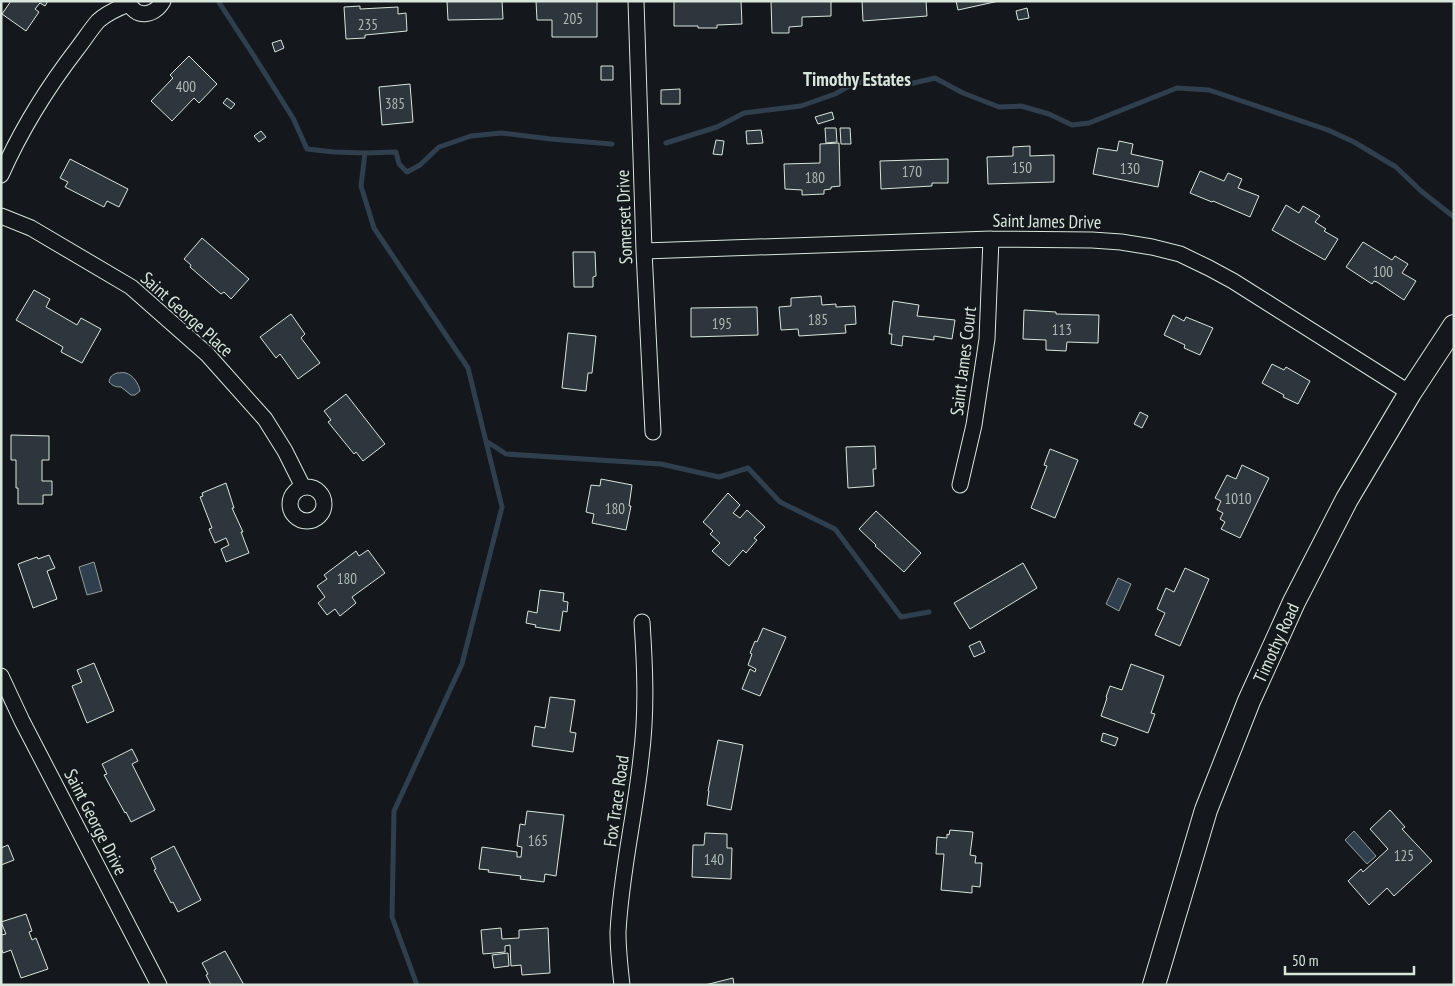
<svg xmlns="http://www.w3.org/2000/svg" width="1455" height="986" viewBox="0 0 1455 986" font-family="'PT Sans Narrow',sans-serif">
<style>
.water{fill:#2f3f4d;stroke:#939e99}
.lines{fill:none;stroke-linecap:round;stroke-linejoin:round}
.stream{stroke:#2f3f4d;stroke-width:5}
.building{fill:#2c363c;stroke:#d8e6dc}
.minor-casing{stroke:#d8e6dc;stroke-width:17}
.secondary-casing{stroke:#d8e6dc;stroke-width:24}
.minor{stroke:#14181c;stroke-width:15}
.secondary{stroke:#14181c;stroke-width:22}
.labels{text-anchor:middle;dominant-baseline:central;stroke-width:4;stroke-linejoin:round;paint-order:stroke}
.number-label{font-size:15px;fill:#adbab4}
.street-label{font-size:18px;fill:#d8e6dc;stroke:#14181c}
.neighbourhood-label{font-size:19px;font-weight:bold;fill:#d8e6dc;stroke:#14181c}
</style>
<rect width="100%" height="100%" fill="#14181c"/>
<path class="water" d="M 117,373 C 120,373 123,372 126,373 C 133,375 139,384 140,391 L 135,395 L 131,395 L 121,387 C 115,387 113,386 109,382 C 110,376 112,375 117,373 Z
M 94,562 L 102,591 L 87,595 L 79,567 Z
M 1118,578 L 1131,584 L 1119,611 L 1106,604 Z
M 1354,831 L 1376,856 L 1367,864 L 1345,840 Z"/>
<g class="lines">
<path class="stream" d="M 218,1 L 254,56 L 293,118 L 307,149 L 334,152 L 365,153 L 361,186 L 374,228 L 468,368 L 502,507 L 462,664 L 394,811 L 392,917 L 417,985
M 666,143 L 717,127 L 744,113 L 801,106 L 835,94 L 851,85 L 871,79 L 905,85 L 935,78 L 963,93 L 999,107 L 1021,106 L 1049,114 L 1072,125 L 1089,123 L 1177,88 L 1209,90 L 1328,130 L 1354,142 L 1396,167 L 1421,191 L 1454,217
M 365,153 L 396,152 L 399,164 L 407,172 L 420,165 L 439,147 L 471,136 L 501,133 L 551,139 L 612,144
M 486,441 L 506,454 L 661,464 L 719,477 L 748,468 L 780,502 L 835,529 L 901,617 L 929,612"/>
</g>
<path class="building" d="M 11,1 L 48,1 L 45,6 L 40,3 L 35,9 L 39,12 L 26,31 L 2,14 Z
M 447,1 L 502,1 L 503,19 L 448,20 Z
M 536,1 L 597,1 L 597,37 L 552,37 L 552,20 L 537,20 Z
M 674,1 L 741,1 L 742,24 L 717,25 L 717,28 L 698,28 L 698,26 L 674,26 Z
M 771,1 L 831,1 L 831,16 L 802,17 L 802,26 L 789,27 L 789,33 L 772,33 Z
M 862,1 L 926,1 L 927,16 L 863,21 Z
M 956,1 L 999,1 L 958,10 Z
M 360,6 L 360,9 L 398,7 L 398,14 L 406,13 L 407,31 L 365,35 L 365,38 L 346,39 L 344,7 Z
M 1027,8 L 1029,18 L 1018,20 L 1016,11 Z
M 281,40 L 284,48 L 275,52 L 272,43 Z
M 189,56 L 217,84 L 199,103 L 194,98 L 172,121 L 151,101 L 173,78 L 170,75 Z
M 601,66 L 613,66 L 613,80 L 601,80 Z
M 410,84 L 413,122 L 382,125 L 379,87 Z
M 680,89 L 680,104 L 661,104 L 661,90 Z
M 227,98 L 235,104 L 231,109 L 223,103 Z
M 832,112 L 834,119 L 818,124 L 815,117 Z
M 825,128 L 836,128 L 837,142 L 826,143 Z
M 840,128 L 850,128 L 851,144 L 841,144 Z
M 761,130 L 763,143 L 747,144 L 746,131 Z
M 261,131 L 266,137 L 259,142 L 254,136 Z
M 716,140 L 724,141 L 722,155 L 713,154 Z
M 1119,141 L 1133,144 L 1131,154 L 1163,161 L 1158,187 L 1093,174 L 1098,148 L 1117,151 Z
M 839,143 L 840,186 L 831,187 L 831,189 L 824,190 L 824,194 L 802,195 L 802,190 L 785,189 L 784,164 L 820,163 L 820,144 Z
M 1030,146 L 1030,156 L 1054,155 L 1054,182 L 988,184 L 987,157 L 1013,156 L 1013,147 Z
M 70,159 L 128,189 L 119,207 L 107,201 L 104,207 L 65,187 L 68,182 L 60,178 Z
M 948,159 L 948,183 L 932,183 L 932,186 L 881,189 L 880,161 Z
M 1200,171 L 1224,181 L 1228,173 L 1242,179 L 1238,188 L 1259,196 L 1250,217 L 1213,201 L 1212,202 L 1190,193 Z
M 1286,205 L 1299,213 L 1303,206 L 1320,216 L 1315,222 L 1326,229 L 1324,231 L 1338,239 L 1325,260 L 1272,230 Z
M 202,238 L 249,279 L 231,299 L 224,292 L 221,294 L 190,267 L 191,265 L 184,259 Z
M 1363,242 L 1392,260 L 1395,256 L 1408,264 L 1402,273 L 1416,281 L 1404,300 L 1377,282 L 1374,281 L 1372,284 L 1346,267 Z
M 573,252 L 595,252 L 596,276 L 593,277 L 593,287 L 574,287 Z
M 34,290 L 50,299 L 46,307 L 77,325 L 81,318 L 101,329 L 82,363 L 61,352 L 63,347 L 16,320 Z
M 821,296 L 822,305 L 836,304 L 836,307 L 855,306 L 856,324 L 845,325 L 846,333 L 799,336 L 798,329 L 781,330 L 779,307 L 791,306 L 791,298 Z
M 893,301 L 919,305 L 917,316 L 955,320 L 952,339 L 934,336 L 934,340 L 903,336 L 902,346 L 891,344 L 892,334 L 889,334 Z
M 756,307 L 757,307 L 758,335 L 691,337 L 691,308 Z
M 1024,310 L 1056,312 L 1056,314 L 1099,315 L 1098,343 L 1067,342 L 1066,351 L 1046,350 L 1046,340 L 1023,339 Z
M 291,314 L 305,334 L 301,338 L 320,363 L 298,379 L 280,354 L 276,358 L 260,337 Z
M 1173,315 L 1184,321 L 1186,317 L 1213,328 L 1200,355 L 1184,348 L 1185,345 L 1164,335 Z
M 568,333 L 596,336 L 592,373 L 588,373 L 586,391 L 562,388 Z
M 1272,364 L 1284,370 L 1286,367 L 1310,381 L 1298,404 L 1283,397 L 1284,395 L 1262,383 Z
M 346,394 L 385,444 L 363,461 L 356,452 L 354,454 L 328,422 L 331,420 L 324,411 Z
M 1140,412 L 1148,416 L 1142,428 L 1134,424 Z
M 11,435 L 49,436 L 49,460 L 42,460 L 42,481 L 52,481 L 52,495 L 43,495 L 43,504 L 18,504 L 18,488 L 16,488 L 16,460 L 11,460 Z
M 875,446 L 876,469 L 873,469 L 874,486 L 848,488 L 846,447 Z
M 1050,449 L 1078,460 L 1055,518 L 1031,508 L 1047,466 L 1044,465 Z
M 1242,465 L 1269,478 L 1240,538 L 1221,529 L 1225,522 L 1220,519 L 1223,513 L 1217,510 L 1221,501 L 1215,498 L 1227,475 L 1236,479 Z
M 601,479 L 632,485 L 629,506 L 631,506 L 626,530 L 592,523 L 594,514 L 586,512 L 591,485 L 600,486 Z
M 226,483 L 234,508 L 232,508 L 243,532 L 241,532 L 249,553 L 226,562 L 221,549 L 229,545 L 226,538 L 215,543 L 209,529 L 212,528 L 200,497 L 203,496 L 202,493 Z
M 728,493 L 740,505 L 733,513 L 740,518 L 747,510 L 765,527 L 754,538 L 757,540 L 746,553 L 743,550 L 729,566 L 712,551 L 720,543 L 710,534 L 713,531 L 703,522 Z
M 876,511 L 921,553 L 904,572 L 875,546 L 876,545 L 859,529 Z
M 368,550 L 385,573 L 352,597 L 356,603 L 340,616 L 335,609 L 327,615 L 318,603 L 325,597 L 317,586 L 327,579 L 324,575 L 356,551 L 359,556 Z
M 49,555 L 55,568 L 47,571 L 57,599 L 33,608 L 18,564 L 37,557 L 38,559 Z
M 1023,563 L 1037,588 L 970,629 L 954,603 Z
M 1185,568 L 1209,579 L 1180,646 L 1155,635 L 1165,613 L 1157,609 L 1166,588 L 1174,592 Z
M 540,590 L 564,593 L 563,601 L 568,602 L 567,612 L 563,611 L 560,631 L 535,627 L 536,625 L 526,623 L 528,611 L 537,613 Z
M 763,628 L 786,637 L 760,696 L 742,689 L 750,669 L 755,672 L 756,669 L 748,665 L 752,654 L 750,653 L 755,641 L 757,642 Z
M 980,641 L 985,652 L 974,657 L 969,646 Z
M 94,663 L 114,711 L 87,723 L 72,686 L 82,682 L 77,670 Z
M 1131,664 L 1164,676 L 1151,713 L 1155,714 L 1148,733 L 1101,716 L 1107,698 L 1106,697 L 1110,686 L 1122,690 Z
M 550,697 L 575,700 L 570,732 L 576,733 L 573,752 L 532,746 L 535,726 L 545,728 Z
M 1103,733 L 1118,738 L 1115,746 L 1101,741 Z
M 718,740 L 743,745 L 731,810 L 707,805 L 709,791 L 708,791 Z
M 132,749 L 138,761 L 132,764 L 155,810 L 131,822 L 126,812 L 125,813 L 104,775 L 107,774 L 102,764 Z
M 1390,810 L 1405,827 L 1402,829 L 1432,861 L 1394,896 L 1387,888 L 1369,905 L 1348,881 L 1361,869 L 1363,872 L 1388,849 L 1370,829 Z
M 527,811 L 564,815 L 556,876 L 545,874 L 544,882 L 520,879 L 521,876 L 488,872 L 489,870 L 479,869 L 482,847 L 517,852 L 517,857 L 521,857 L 522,847 L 517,846 L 520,824 L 525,825 Z
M 950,830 L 973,832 L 970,855 L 976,856 L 975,863 L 982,863 L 980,887 L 972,886 L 972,893 L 941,890 L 944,854 L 936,854 L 937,837 L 947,838 L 947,834 L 949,835 Z
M 705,833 L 727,834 L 727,848 L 732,848 L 731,879 L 692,877 L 693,845 L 704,845 Z
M 8,845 L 14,860 L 1,865 L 1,848 Z
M 174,846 L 201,900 L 178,912 L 173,902 L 171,903 L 154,870 L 156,869 L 151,858 Z
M 26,914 L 32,931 L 29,932 L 32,940 L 36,938 L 48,969 L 21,978 L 11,950 L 3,953 L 1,948 L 1,935 L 6,934 L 1,922 Z
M 501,928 L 502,939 L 519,938 L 519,930 L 548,928 L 550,973 L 522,975 L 521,965 L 511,966 L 510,945 L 505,946 L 505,952 L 483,954 L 481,930 Z
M 225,951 L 244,985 L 211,985 L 206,975 L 208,974 L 202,963 Z
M 508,953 L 509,966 L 494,968 L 492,955 Z
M 733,978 L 734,985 L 705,985 Z"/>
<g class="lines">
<g class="minor-casing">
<path id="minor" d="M 128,1 C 135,19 154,17 163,1
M 636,1 L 644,251 L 653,432
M 1,175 C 21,130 47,88 77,49 C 84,40 91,29 98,21 C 107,13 118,8 129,4
M 1,216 L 31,228 L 131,287 L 207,354 L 265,419 L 285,451 L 303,487
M 644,251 L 934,241 L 991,239 L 1092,240 L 1121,242 L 1152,247 L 1180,254 L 1209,268 L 1233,281 L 1410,393
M 960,485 L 974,425 L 987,339 L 991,239
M290 504a17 17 0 1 1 34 0a17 17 0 1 1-34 0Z
M 1,676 L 22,721 L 159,985
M 622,985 C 620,968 618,949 618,932 C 621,873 635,816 641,758 C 647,712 645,667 642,622"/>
</g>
<g class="secondary-casing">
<g id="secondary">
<path id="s1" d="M 1154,985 L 1206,810 L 1249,701 L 1294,602 L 1347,499 L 1410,393 L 1454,326"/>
</g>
</g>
<use href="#minor" class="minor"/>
<use href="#secondary" class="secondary"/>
</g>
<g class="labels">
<g class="number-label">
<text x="573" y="18">205</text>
<text x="368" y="24">235</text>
<text x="186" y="86">400</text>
<text x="395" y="103">385</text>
<text x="1022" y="167">150</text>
<text x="1130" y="168">130</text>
<text x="912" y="171">170</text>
<text x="815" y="177">180</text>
<text x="1383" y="271">100</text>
<text x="818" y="319">185</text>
<text x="722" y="323">195</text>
<text x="1062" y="329">113</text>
<text x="1238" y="498">1010</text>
<text x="615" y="508">180</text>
<text x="347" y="578">180</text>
<text x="538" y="840">165</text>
<text x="1404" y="855">125</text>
<text x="714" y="859">140</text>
</g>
<g class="street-label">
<text transform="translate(624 217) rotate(-92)">Somerset Drive</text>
<text transform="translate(1047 221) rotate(1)">Saint James Drive</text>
<text transform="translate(187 314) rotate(42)">Saint George Place</text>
<text transform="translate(963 361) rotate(-83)">Saint James Court</text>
<text stroke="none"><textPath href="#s1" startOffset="364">Timothy Road</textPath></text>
<text transform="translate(616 801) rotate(-82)">Fox Trace Road</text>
<text transform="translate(96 822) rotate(63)">Saint George Drive</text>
</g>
<g class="neighbourhood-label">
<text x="857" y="79">Timothy Estates</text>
</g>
</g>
<rect width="1455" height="986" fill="none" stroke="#d8e6dc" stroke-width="5"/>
<path d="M1285 966v8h129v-8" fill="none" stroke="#d8e6dc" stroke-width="2.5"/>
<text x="1292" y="966" font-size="15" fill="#d8e6dc" stroke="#14181c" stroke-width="4" paint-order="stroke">50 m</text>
</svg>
